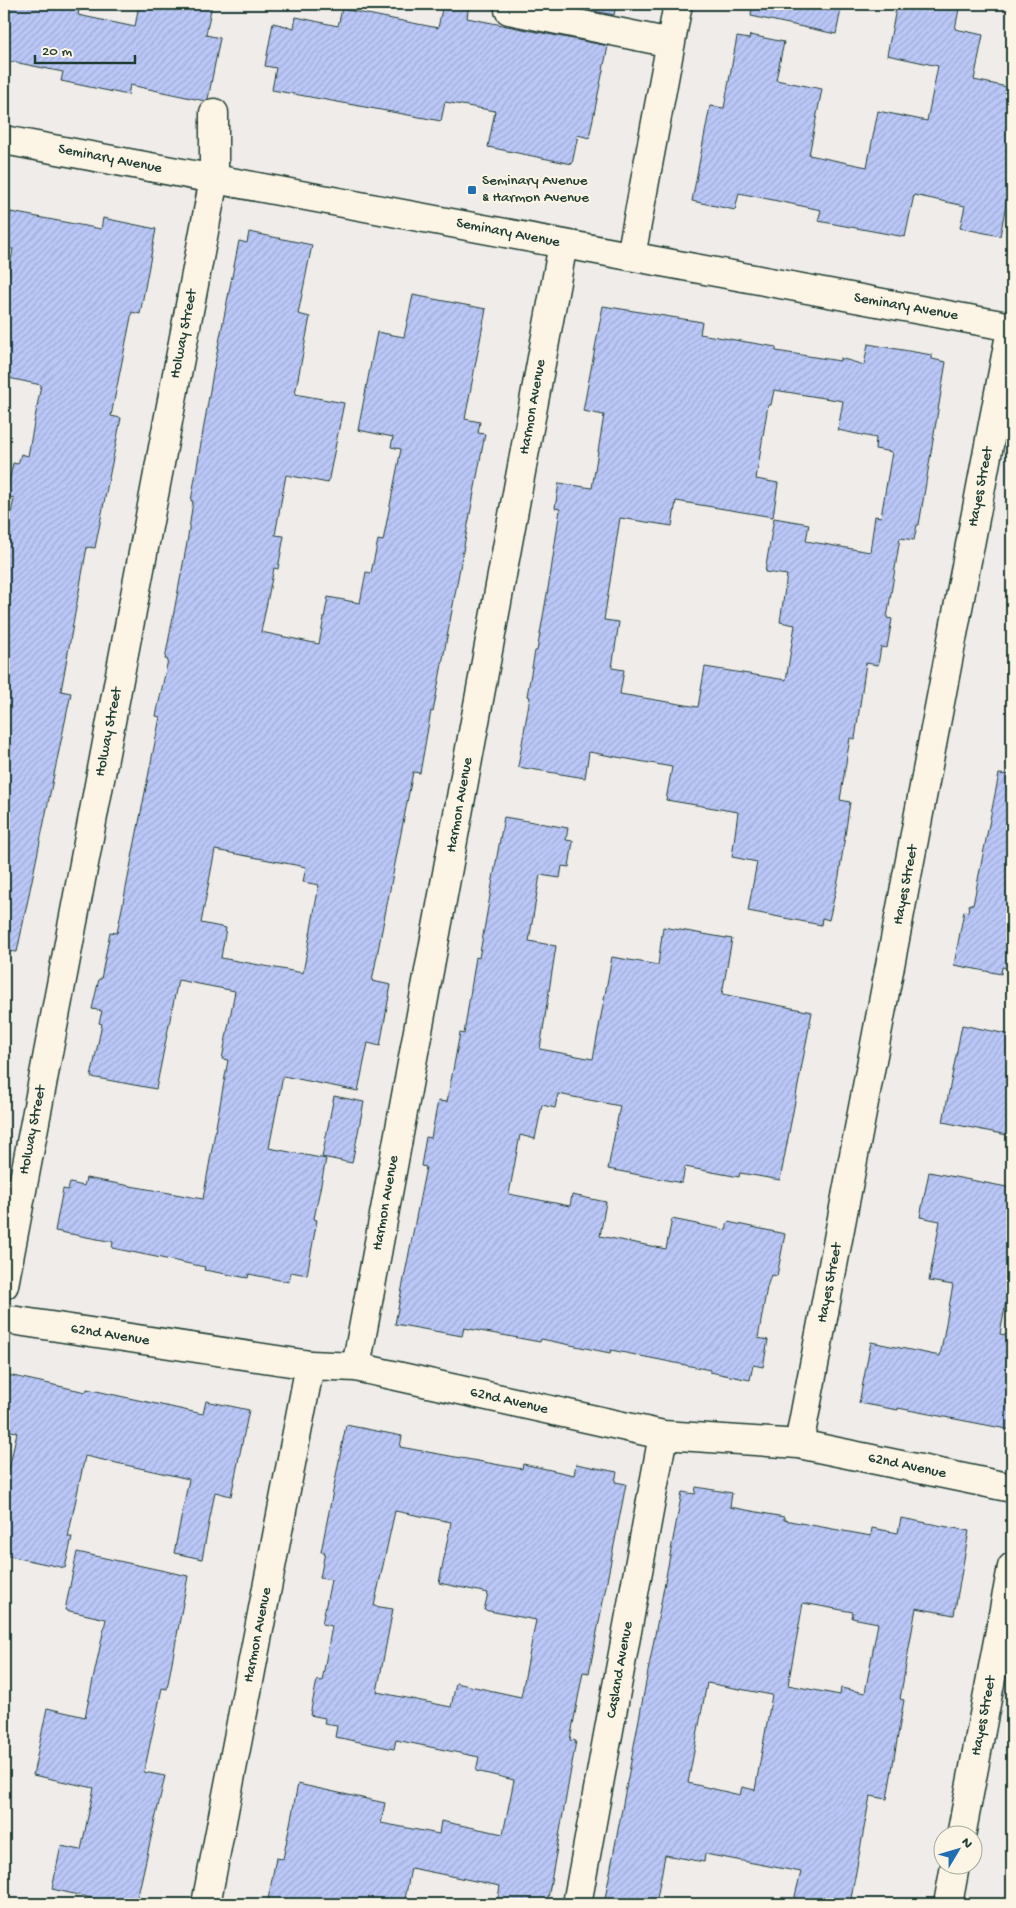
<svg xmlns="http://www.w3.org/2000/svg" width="1016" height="1908" viewBox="0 0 1016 1908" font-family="'Gochi Hand',sans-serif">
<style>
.building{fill:url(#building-hatch);stroke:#1f3d34;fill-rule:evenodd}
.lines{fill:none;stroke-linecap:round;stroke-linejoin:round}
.minor-casing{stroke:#1f3d34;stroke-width:31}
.minor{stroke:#fcf5e5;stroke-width:28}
.poi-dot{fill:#1f6fb2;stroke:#fcf5e5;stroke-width:2}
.labels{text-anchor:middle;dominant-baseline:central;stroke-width:4;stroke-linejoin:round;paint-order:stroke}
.street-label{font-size:15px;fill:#1f3d34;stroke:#fcf5e5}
.poi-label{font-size:15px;fill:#1f3d34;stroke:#fcf5e5;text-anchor:start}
</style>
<defs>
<pattern id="building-hatch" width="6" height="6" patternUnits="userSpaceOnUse" patternTransform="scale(1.25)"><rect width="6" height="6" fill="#bac7f7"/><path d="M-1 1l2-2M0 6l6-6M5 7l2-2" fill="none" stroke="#9facd4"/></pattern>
</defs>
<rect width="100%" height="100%" fill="#efece9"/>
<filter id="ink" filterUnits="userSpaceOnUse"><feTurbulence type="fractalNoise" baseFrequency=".02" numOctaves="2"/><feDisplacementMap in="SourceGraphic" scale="10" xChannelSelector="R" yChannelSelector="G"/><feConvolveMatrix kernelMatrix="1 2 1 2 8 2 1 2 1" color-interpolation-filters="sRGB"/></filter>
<g filter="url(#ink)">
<path class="building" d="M 4,4 L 80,4 L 78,15 L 135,27 L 139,4 L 212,4 L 206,35 L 220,38 L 208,99 L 205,101 L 130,85 L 128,95 L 61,81 L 63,72 L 4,60 Z
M 443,4 L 469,4 L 467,18 L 608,46 L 589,138 L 578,135 L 572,164 L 488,147 L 495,111 L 445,102 L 441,121 L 272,90 L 276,68 L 265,66 L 273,23 L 294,28 L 296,17 L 338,26 L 342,9 L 438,28 Z
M 557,4 L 616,4 L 614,15 Z
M 752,4 L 842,4 L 836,34 L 751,16 Z
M 897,4 L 960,4 L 955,29 L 983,35 L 974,80 L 1012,88 L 1012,173 L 1000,236 L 960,228 L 965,206 L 914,195 L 905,237 L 818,221 L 821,210 L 739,193 L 735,210 L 692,201 L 710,106 L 724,108 L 737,37 L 749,39 L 750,35 L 784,42 L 776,80 L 822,89 L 809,155 L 867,167 L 878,111 L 927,121 L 938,66 L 887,55 Z
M 11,212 L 101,229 L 103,218 L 156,229 L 140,314 L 132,312 L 111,416 L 121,418 L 95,548 L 87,547 L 61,691 L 71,693 L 17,952 L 4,951 L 4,551 L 14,498 L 6,496 L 13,463 L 18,464 L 21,454 L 28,456 L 41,385 L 4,377 L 4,300 L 13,249 L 4,248 Z
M 249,232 L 312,245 L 298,314 L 310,317 L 295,394 L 344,403 L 328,483 L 286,475 L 275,535 L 284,536 L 278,569 L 274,568 L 261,632 L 319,644 L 328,597 L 360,603 L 366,572 L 371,573 L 378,540 L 383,541 L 401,449 L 391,447 L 393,437 L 358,430 L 377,332 L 404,337 L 413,295 L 486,309 L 465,419 L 480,422 L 478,433 L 485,434 L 433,712 L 431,711 L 420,773 L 413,772 L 372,981 L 391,985 L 380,1046 L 368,1043 L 358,1091 L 283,1076 L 269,1148 L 326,1159 L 314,1219 L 317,1220 L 307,1275 L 291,1272 L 289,1282 L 249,1274 L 248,1278 L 204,1270 L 205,1267 L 112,1248 L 113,1242 L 55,1231 L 63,1189 L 68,1190 L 70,1183 L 84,1186 L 86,1178 L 203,1199 L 228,1060 L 222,1059 L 235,991 L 178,980 L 156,1089 L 91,1077 L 102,1024 L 99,1023 L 102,1011 L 92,1009 L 99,979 L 101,979 L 110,932 L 117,933 L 160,717 L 156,716 L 168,660 L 165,659 L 187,543 L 193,501 L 191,501 L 213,373 L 239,241 L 247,243 ZM 215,850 L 306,867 L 303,882 L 319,885 L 303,973 L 221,958 L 226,928 L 201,923 Z
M 603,306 L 702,322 L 700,334 L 776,347 L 776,351 L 840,361 L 840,358 L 864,365 L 868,344 L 932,355 L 932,359 L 946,362 L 919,525 L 917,525 L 914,540 L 900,538 L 887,618 L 892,619 L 887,648 L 881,647 L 878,665 L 866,663 L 855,739 L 850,738 L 840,800 L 850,802 L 839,876 L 829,920 L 822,918 L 821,925 L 748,911 L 757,862 L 732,857 L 738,812 L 666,800 L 672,767 L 589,752 L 585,778 L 518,767 L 530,697 L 527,696 L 535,651 L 537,651 L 551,571 L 560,509 L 555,508 L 559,483 L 592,488 L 604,415 L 583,411 ZM 774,390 L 843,401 L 838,430 L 876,438 L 875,449 L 892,452 L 881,517 L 875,516 L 870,552 L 806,541 L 809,524 L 774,518 L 765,572 L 787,575 L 780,622 L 795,625 L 786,680 L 705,667 L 698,707 L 620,694 L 624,670 L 612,668 L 619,622 L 604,620 L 620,518 L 672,526 L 676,501 L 773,517 L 778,483 L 756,479 L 768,405 L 771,405 Z
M 999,774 L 1012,775 L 1012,969 L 1002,967 L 1001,974 L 954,965 L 964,911 L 968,912 L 969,904 L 973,905 Z
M 504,817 L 568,828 L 566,840 L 573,841 L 569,867 L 562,866 L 560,878 L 540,875 L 529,941 L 556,946 L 540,1049 L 593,1059 L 612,957 L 658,965 L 663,927 L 732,939 L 722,994 L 812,1012 L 780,1180 L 740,1173 L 739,1177 L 685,1167 L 682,1183 L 608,1169 L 620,1106 L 558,1094 L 555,1108 L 542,1105 L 535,1139 L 520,1135 L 509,1194 L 570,1206 L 572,1195 L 606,1202 L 600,1236 L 666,1249 L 672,1219 L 726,1230 L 728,1222 L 785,1234 L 777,1276 L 771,1275 L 767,1287 L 758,1338 L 768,1340 L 763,1367 L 753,1365 L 750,1380 L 710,1372 L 710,1370 L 611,1350 L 610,1353 L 541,1339 L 540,1342 L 464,1328 L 462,1336 L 395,1324 L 426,1167 L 421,1166 L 426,1137 L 431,1138 L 438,1101 L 447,1102 L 460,1033 L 464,1034 L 476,957 L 479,958 Z
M 962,1025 L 1012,1035 L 1012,1136 L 943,1122 Z
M 334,1096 L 364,1102 L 352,1163 L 322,1157 Z
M 929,1172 L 1012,1188 L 1012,1271 L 1000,1334 L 1012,1336 L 1012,1430 L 898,1408 L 898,1410 L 859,1403 L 871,1342 L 940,1356 L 953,1285 L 929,1281 L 940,1221 L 920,1217 Z
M 4,1374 L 86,1392 L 87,1389 L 203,1414 L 206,1401 L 249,1410 L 231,1496 L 215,1492 L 202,1559 L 174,1553 L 189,1479 L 85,1456 L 68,1537 L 72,1537 L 65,1568 L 4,1555 L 4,1493 L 17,1432 L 4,1430 Z
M 346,1425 L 402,1436 L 400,1447 L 522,1469 L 523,1464 L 574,1475 L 576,1464 L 617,1472 L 615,1482 L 626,1484 L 589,1673 L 583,1672 L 570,1740 L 576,1741 L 547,1904 L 497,1904 L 500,1886 L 411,1868 L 404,1904 L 291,1904 L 268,1900 L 276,1858 L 283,1859 L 298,1784 L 385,1803 L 381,1823 L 439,1834 L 441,1821 L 503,1834 L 514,1780 L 476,1771 L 479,1757 L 396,1740 L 394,1749 L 335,1737 L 337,1726 L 324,1724 L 325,1718 L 310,1715 L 317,1680 L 322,1681 L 332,1626 L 322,1624 L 331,1580 L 320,1578 L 325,1552 L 321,1552 ZM 395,1511 L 451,1522 L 439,1583 L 488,1593 L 484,1610 L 536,1620 L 521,1697 L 456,1683 L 451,1707 L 377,1692 L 393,1609 L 374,1606 Z
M 696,1487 L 732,1493 L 730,1507 L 784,1517 L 784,1520 L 871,1536 L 872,1528 L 898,1533 L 901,1518 L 969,1531 L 954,1615 L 916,1608 L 900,1699 L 904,1700 L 887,1799 L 870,1796 L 850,1904 L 793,1904 L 801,1872 L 705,1854 L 704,1862 L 665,1855 L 656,1904 L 604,1904 L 682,1492 L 695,1494 ZM 803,1603 L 853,1612 L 852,1618 L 878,1623 L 865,1693 L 841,1688 L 840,1695 L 788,1685 ZM 707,1683 L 772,1695 L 755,1790 L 742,1787 L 740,1795 L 688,1783 Z
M 77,1552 L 188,1576 L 167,1689 L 162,1688 L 144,1772 L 165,1776 L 136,1904 L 118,1904 L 52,1889 L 61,1846 L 81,1850 L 94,1788 L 33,1775 L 47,1708 L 85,1717 L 106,1619 L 65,1610 Z"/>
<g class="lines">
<g class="minor-casing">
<path id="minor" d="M 510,4 L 509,10 L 671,43
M 4,140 L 1012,327
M 631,256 L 678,4
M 4,1285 L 214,179 L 214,113
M 4,1319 L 310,1365 L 356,1367 L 663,1435 L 799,1444 L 1012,1488
M 356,1367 L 563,244
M 799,1444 L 1012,324
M 961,1836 L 1012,1567
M 206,1904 L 310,1365
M 577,1904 L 663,1435
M 948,1904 L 955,1866"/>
</g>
<use href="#minor" class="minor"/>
</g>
</g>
<rect class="poi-dot" x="467" y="185" width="10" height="10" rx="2.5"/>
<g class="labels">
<g class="street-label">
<text transform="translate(110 159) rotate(11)">Seminary Avenue</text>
<text transform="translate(508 233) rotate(11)">Seminary Avenue</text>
<text transform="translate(906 307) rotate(10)">Seminary Avenue</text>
<text transform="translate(184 334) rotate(-79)">Holway Street</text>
<text transform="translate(533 407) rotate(-80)">Harmon Avenue</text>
<text transform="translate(981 487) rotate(-79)">Hayes Street</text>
<text transform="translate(109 732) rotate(-79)">Holway Street</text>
<text transform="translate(460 805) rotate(-80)">Harmon Avenue</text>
<text transform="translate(906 885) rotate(-79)">Hayes Street</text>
<text transform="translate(33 1130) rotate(-79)">Holway Street</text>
<text transform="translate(386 1203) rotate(-80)">Harmon Avenue</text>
<text transform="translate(830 1283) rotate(-79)">Hayes Street</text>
<text transform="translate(110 1335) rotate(9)">62nd Avenue</text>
<text transform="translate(509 1401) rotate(13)">62nd Avenue</text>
<text transform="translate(907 1466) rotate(12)">62nd Avenue</text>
<text transform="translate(258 1635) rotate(-79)">Harmon Avenue</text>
<text transform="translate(620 1670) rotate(-80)">Casland Avenue</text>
<text transform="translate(984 1716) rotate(-79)">Hayes Street</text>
</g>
<g class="poi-label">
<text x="482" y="181">Seminary Avenue<tspan x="482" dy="17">&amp; Harmon Avenue</tspan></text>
</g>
</g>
<rect width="1016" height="1908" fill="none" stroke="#fcf5e5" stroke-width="20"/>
<rect x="10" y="10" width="996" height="1888" fill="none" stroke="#1f3d34" stroke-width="2" filter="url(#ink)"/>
<g transform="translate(958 1850) rotate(52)"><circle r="24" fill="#fcf5e5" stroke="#a4ab9e"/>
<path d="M0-4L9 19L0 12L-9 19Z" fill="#1f6fb2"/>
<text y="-8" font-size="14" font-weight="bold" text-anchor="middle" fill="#1f3d34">N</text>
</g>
<path d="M35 55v8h100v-8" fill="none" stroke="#1f3d34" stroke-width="2.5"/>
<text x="42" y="55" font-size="15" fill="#1f3d34" stroke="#fcf5e5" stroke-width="4" paint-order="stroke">20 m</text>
</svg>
